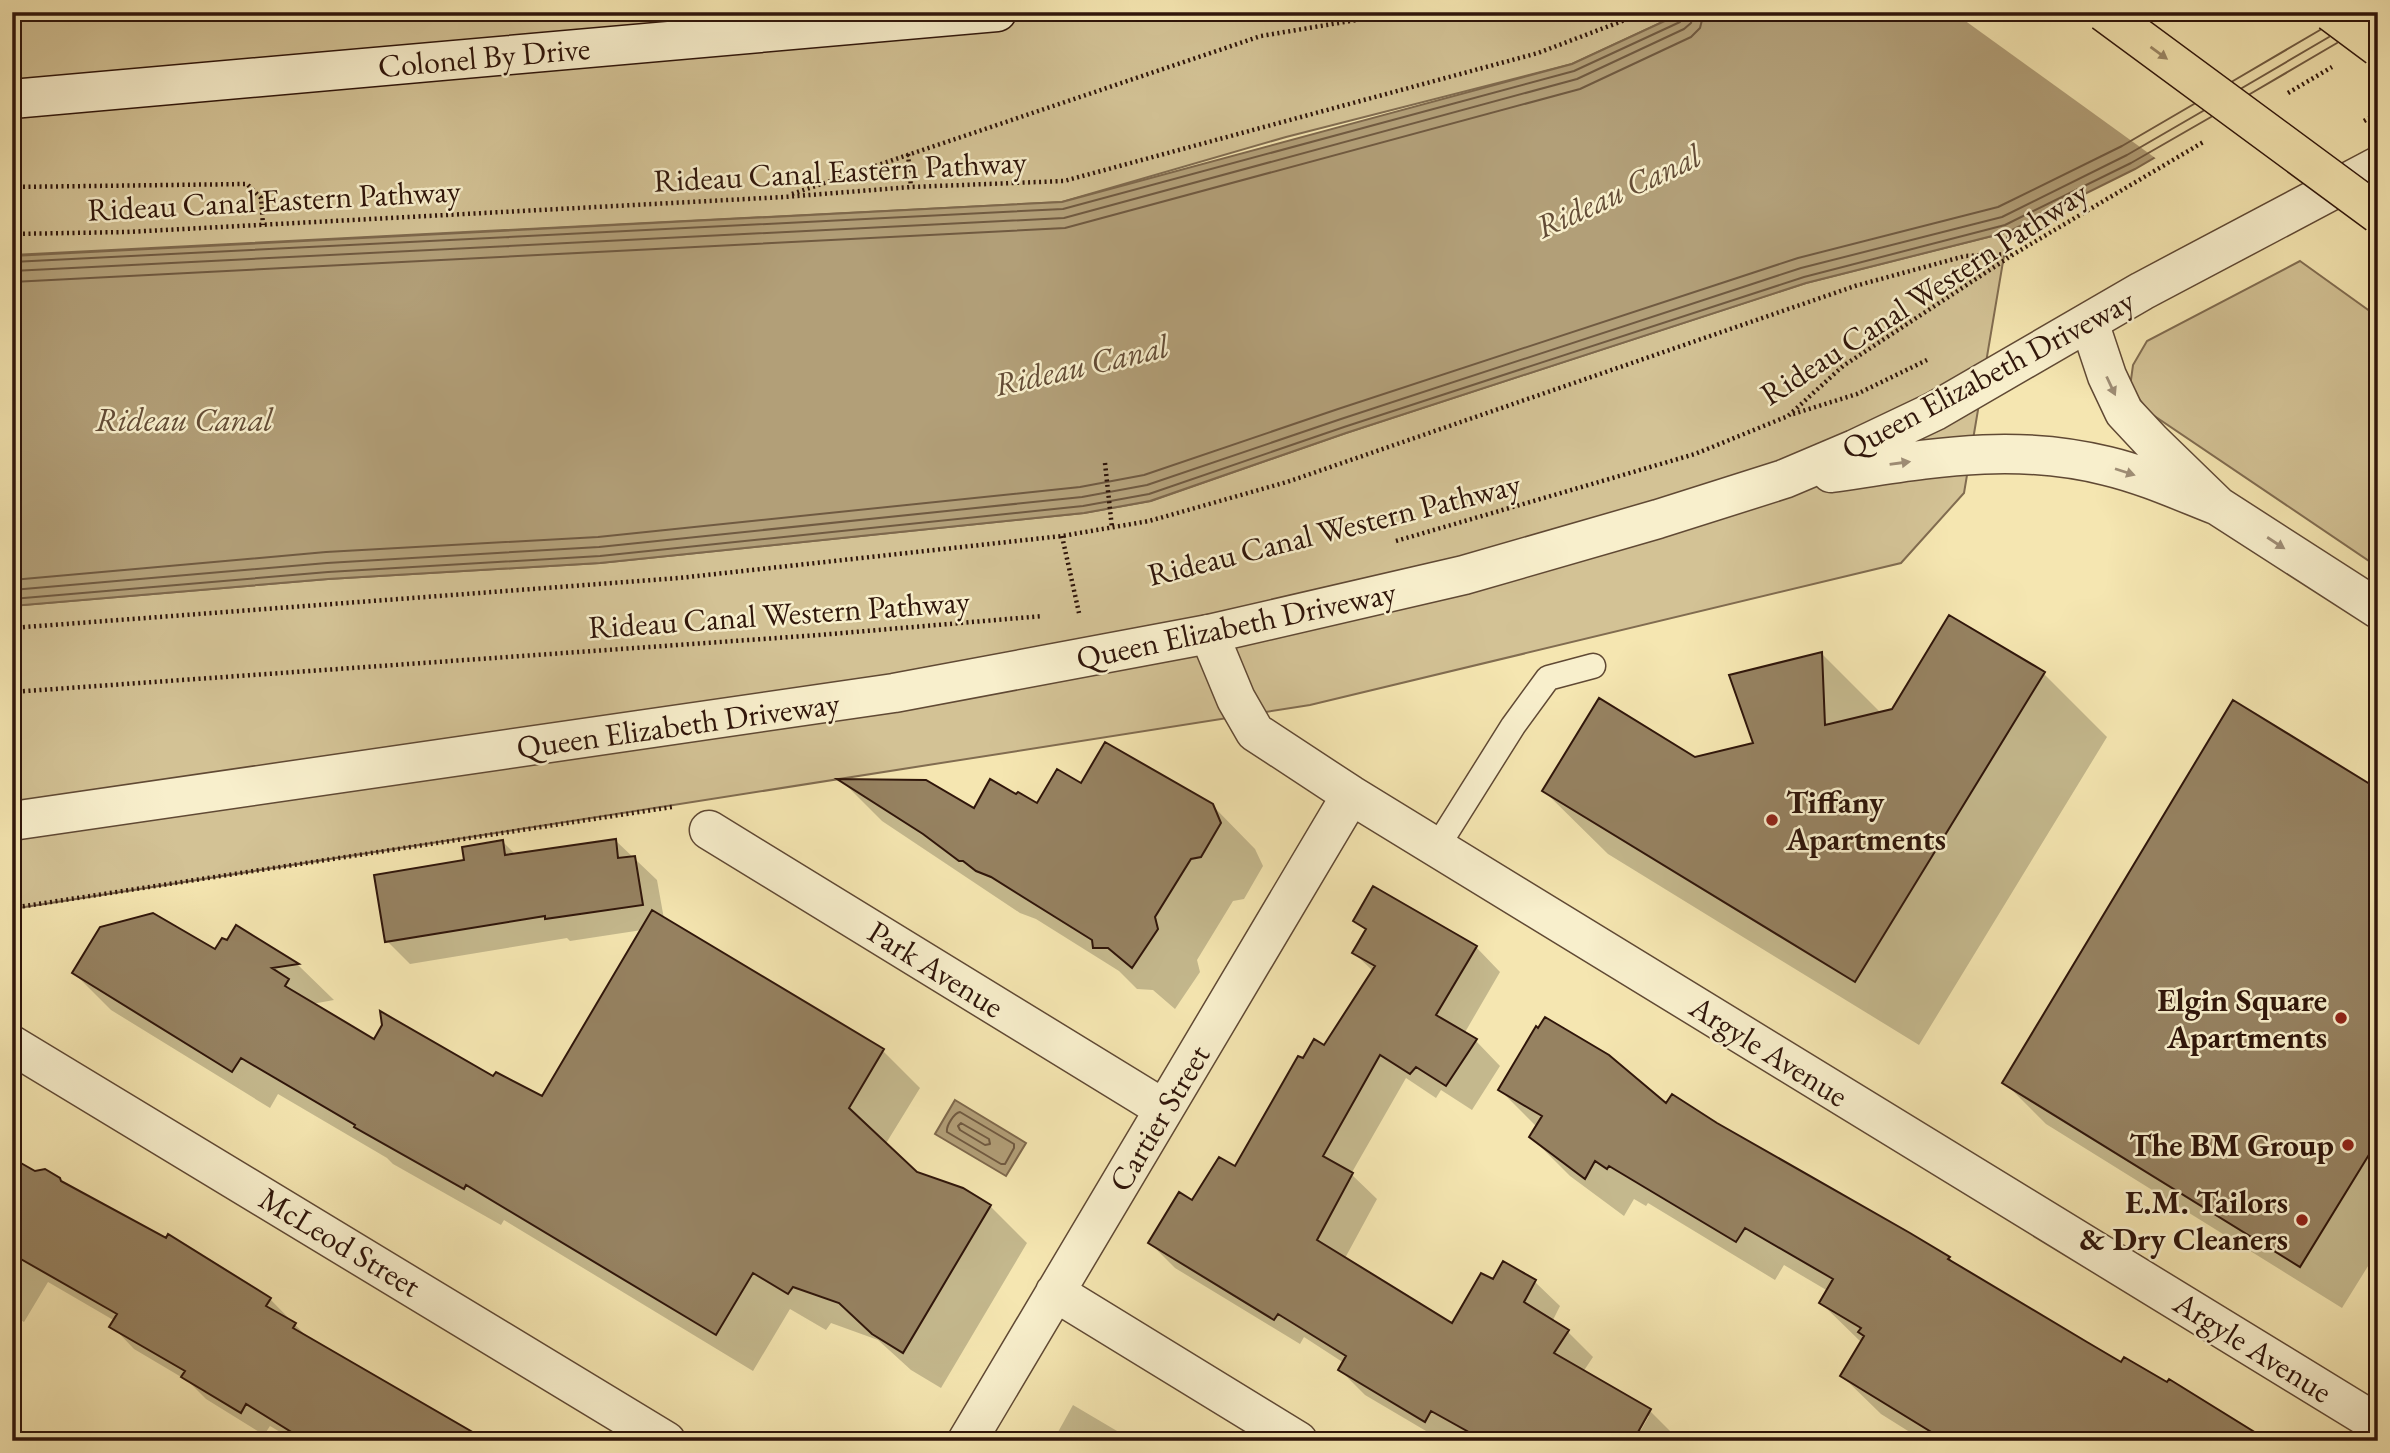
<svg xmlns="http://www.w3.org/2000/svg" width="2390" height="1453" viewBox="0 0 2390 1453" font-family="'EB Garamond',serif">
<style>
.green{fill:#d3c295;stroke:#816c50;stroke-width:2}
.water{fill:#b29f78;stroke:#7e684c;stroke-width:2}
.pier{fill:#f5e6b1}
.shadow{fill:#0003;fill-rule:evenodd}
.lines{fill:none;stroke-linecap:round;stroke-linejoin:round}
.shore{stroke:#705a41;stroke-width:2}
.building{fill:#968261;stroke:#2f150a;stroke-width:2}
.service-casing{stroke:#604934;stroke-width:27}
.minor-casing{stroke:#604934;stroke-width:41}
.tertiary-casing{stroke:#604934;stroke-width:41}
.secondary-casing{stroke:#2f150a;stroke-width:41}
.path{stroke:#2f150a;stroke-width:4.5;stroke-dasharray:2 3.5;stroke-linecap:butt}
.service{stroke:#f8efcc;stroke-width:24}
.minor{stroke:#f8efcc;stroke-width:38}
.tertiary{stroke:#f8efcc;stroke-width:38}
.secondary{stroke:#f8efcc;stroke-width:38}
.motorway-bridge-casing{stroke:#2f150a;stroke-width:41;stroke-linecap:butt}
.motorway-bridge{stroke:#f5e6b1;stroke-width:38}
.oneway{fill:#9c8866}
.oneway2{fill:#9e8d75}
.poi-dot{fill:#8f2418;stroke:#f8efcc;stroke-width:2.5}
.labels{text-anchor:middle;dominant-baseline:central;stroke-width:5;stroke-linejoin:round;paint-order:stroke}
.street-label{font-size:32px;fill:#2f150a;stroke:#f8efcc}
.poi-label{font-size:32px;font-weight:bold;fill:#2f150a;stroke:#f8efcc;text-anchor:end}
.water-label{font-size:33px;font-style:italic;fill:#634c36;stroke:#f8efcc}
</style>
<rect width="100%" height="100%" fill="#f5e6b1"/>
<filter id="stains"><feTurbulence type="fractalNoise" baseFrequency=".00286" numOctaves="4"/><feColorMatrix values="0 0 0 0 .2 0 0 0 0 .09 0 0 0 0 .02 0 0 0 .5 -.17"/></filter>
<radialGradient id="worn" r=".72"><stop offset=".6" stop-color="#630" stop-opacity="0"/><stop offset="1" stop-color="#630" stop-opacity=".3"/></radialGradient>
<path class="green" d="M 12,12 L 1684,12 L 1572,64 L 1286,137 L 1062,202 L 12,255 Z
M 2008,232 L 1964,493 L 1901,563 L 1310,705 L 12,909 L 12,606 L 328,579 L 600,563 L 1084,513 L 1151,501 L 1346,433 L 1806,283 Z
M 2300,261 L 2378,317 L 2378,567 L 2150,413 L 2130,387 L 2133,365 L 2147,341 Z"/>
<path class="water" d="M 1684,12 L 2378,12 L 2378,27 L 2135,169 L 2008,232 L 1806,283 L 1346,433 L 1150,501 L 1084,513 L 600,563 L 328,579 L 12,606 L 12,256 L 1062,202 L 1572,64 Z
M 955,1100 L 1026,1143 L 1006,1176 L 935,1134 Z"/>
<path class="pier" d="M 1953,12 L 2378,12 L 2378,31 L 2158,160 Z"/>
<path class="shadow" d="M 1822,654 L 1881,713 L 2044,674 L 2107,737 L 1919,1045 L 1608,854 L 1544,791 L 1755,744 Z
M 841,780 L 974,810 L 1038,805 L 1082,786 L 1212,805 L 1255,849 L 1263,866 L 1244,899 L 1233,901 L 1197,960 L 1200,972 L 1175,1009 L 1153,990 L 1137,989 L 1119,971 L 1036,919 L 1020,913 L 882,821 Z
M 2378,791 L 2378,1250 L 2342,1308 L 2046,1124 L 2004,1082 Z
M 615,840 L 657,880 L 664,919 L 883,1051 L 920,1088 L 885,1145 L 916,1174 L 962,1189 L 990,1206 L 1027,1243 L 941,1388 L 911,1370 L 878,1340 L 831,1323 L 826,1330 L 790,1309 L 753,1371 L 504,1220 L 501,1225 L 393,1164 L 387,1158 L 278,1094 L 270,1108 L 111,1010 L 74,973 L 215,952 L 227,943 L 237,927 L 298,965 L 334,1000 L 312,1004 L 375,1041 L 494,1079 L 542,1098 L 642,930 L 570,941 L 567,938 L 410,964 L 387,941 L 466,862 L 503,842 L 516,855 Z
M 1355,920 L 1476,947 L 1500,972 L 1464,1034 L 1476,1041 L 1500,1066 L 1472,1110 L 1441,1090 L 1436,1098 L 1406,1078 L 1351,1174 L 1377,1199 L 1344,1260 L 1452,1325 L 1494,1281 L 1504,1264 L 1535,1282 L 1560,1306 L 1552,1322 L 1568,1332 L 1593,1357 L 1583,1372 L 1650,1411 L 1675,1436 L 1673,1441 L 1443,1441 L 1365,1395 L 1340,1370 L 1344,1363 L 1304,1337 L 1300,1344 L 1175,1268 L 1150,1243 L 1192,1203 L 1235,1168 L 1304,1060 L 1325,1047 L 1373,971 L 1354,953 L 1367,932 ZM 1645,1416 L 1649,1416 L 1641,1430 L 1638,1429 Z
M 1500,1090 L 1667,1105 L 1716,1124 L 1909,1234 L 1949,1258 L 1957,1266 L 2086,1344 L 2266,1441 L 1924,1441 L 1881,1414 L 1842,1376 L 1862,1343 L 1821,1303 L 1828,1291 L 1784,1265 L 1775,1280 L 1648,1203 L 1646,1206 L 1634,1199 L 1624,1216 L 1570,1176 L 1531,1137 L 1537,1127 Z
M 12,1156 L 13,1160 L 35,1173 L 64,1185 L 270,1299 L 310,1340 L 484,1441 L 295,1441 L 270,1426 L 264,1435 L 206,1399 L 188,1381 L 134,1349 L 112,1326 L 115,1321 L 48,1282 L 24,1322 L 12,1315 Z
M 1073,1405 L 1134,1441 L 1053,1441 Z"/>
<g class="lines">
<path class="shore" d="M 2233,81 L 2320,30
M 2242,88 L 2329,37
M 2250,94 L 2337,43
M 12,262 L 1063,209 L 1574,71 L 1680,22 L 1684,17 L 1684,12
M 12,271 L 1064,218 L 1577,79 L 1684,29 L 1691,23 L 1693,12
M 12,282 L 1065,228 L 1580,89 L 1691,37 L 1700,28 L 1704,12
M 12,580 L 326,552 L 598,537 L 1080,487 L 1144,475 L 1338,409 L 1798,258 L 1998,207 L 2122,146 L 2194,104
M 12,590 L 327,563 L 599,547 L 1082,497 L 1147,485 L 1341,419 L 1801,268 L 2002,217 L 2127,155 L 2203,111
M 12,599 L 328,572 L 600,556 L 1083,506 L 1149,494 L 1344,427 L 1804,277 L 2005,225 L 2131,163 L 2211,117
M 960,1112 L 1014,1144 L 1014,1148 L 1005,1164 L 1001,1164 L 947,1132 C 946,1126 954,1113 960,1112 Z
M 961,1123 L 989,1139 L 990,1144 L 985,1145 L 960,1130 L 958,1126 Z"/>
</g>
<path class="building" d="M 1949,615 L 2045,672 L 1855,982 L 1542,791 L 1599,698 L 1695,757 L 1753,743 L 1729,675 L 1822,652 L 1825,725 L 1892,709 Z
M 2233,700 L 2378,789 L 2378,1140 L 2300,1267 L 2002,1083 Z
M 1105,742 L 1213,804 L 1221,823 L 1201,857 L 1191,859 L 1155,917 L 1158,929 L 1132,968 L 1108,948 L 1093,948 L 1092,940 L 991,877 L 976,871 L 963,861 L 959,861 L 923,834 L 837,779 L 926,780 L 974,808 L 990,779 L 1016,794 L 1018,792 L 1037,803 L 1057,769 L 1081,783 Z
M 616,839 L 618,858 L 635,856 L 643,905 L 545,919 L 545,916 L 385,942 L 374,875 L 464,860 L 462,847 L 503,840 L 505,855 Z
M 1373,886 L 1477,946 L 1436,1015 L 1477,1039 L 1446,1086 L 1416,1067 L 1410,1074 L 1380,1055 L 1323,1156 L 1353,1173 L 1317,1240 L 1452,1323 L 1481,1273 L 1493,1279 L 1503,1261 L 1536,1280 L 1524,1302 L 1569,1330 L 1554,1353 L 1651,1409 L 1633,1441 L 1485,1441 L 1431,1411 L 1425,1422 L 1338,1370 L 1346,1356 L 1278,1314 L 1274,1320 L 1148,1243 L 1179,1192 L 1192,1200 L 1219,1157 L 1235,1166 L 1298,1056 L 1303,1058 L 1314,1039 L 1324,1045 L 1375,966 L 1352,953 L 1366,929 L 1353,921 Z
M 652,910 L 884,1049 L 849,1108 L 917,1172 L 963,1188 L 991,1205 L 903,1353 L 872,1334 L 839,1303 L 793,1287 L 788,1294 L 753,1273 L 716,1335 L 466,1185 L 464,1189 L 354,1127 L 355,1125 L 241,1058 L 232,1072 L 72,973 L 100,927 L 153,913 L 215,949 L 222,938 L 227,940 L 236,925 L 299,964 L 272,968 L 289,979 L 285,986 L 374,1039 L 382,1025 L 380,1011 L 493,1076 L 496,1072 L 542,1096 Z
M 1545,1017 L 1609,1055 L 1666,1103 L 1672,1094 L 1717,1123 L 1910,1233 L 1950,1257 L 1948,1259 L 2087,1342 L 2121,1362 L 2124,1357 L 2167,1382 L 2169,1379 L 2269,1441 L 1946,1441 L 1840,1376 L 1864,1336 L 1858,1332 L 1861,1328 L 1819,1303 L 1833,1279 L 1745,1228 L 1736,1242 L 1609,1166 L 1607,1169 L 1595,1161 L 1585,1179 L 1529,1137 L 1542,1116 L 1498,1090 L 1536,1026 L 1538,1028 Z
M 12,1158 L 35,1171 L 45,1169 L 60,1178 L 61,1181 L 166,1238 L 168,1234 L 271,1298 L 266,1306 L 296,1323 L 293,1328 L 488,1441 L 306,1441 L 246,1404 L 241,1413 L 181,1377 L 185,1371 L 109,1327 L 117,1314 L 12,1254 Z"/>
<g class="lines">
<g class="service-casing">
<path id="service" d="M 1437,847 L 1513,726 L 1548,678 L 1593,666"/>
</g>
<g class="minor-casing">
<path id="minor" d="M 1209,634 L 1236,699 L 1255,732 L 1351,795 L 2378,1424
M 709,830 L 1164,1109
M 12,1045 L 666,1441
M 1055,1292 L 1298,1441
M 967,1441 L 1351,795"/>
</g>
<g class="tertiary-casing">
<path id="tertiary" d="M 2089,322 L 2107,376 L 2124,412 L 2152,442 L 2218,506 L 2378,609
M 1831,473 C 1928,459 2010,442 2107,466 C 2145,475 2182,492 2218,506
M 12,821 L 894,693 L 1209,634 L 1464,575 L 1658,519 L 1784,479 L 1855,449 L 1935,411 L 2142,291 L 2378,166"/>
</g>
<g class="secondary-casing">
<path id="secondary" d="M 12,99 L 997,12"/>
</g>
<path class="path" d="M 2288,93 L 2332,67
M 2364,121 L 2378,113
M 908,154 L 911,187
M 12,187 L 247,184 L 261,198 L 263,225
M 792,194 L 1261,36 L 1404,12
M 12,234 L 127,232 L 784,197 L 911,187 L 1064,181 L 1538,53 L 1646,12
M 1793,414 L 1857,394 L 1927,360
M 1105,463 L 1112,528
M 1062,536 L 1079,613
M 1396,541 L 1695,454 L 1788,416 L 1843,366 L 2014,254 L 2205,141
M 12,628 L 679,578 L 1062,536 L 1149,521 L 1287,482 L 1855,286 L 1965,256 L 2011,254
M 12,692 L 819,635 L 1043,616
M 12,908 L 672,807"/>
<use href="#service" class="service"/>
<use href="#minor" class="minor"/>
<use href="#tertiary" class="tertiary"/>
<use href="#secondary" class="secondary"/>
<g class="motorway-bridge-casing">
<path id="motorway-bridge" d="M 2104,12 L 2378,214
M 2331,12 L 2378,47"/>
</g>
<use href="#motorway-bridge" class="motorway-bridge"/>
</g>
<defs><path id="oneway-solid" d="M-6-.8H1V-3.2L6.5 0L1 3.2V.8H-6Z" transform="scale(1.75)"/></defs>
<use class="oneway" href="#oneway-solid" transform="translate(2159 53) rotate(36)"/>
<g class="oneway2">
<use href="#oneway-solid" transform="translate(2111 386) rotate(65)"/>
<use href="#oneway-solid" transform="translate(1900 463) rotate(-8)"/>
<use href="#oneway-solid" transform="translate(2125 472) rotate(18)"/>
<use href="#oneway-solid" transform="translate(2276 543) rotate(33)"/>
</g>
<g class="poi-dot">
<circle cx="1772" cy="820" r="7"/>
<circle cx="2341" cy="1018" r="7"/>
<circle cx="2348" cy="1145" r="7"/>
<circle cx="2302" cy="1220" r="7"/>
</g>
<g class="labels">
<g class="street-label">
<text transform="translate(484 57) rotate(-5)">Colonel By Drive</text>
<text transform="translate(840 171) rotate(-3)">Rideau Canal Eastern Pathway</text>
<text transform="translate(274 200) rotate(-3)">Rideau Canal Eastern Pathway</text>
<text transform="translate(1924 293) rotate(-33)">Rideau Canal Western Pathway</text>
<text transform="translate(1988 374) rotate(-28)">Queen Elizabeth Driveway</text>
<text transform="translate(1334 529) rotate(-14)">Rideau Canal Western Pathway</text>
<text transform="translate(779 614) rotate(-4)">Rideau Canal Western Pathway</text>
<text transform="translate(1236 625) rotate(-12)">Queen Elizabeth Driveway</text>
<text transform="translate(678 725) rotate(-8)">Queen Elizabeth Driveway</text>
<text transform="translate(936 969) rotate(32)">Park Avenue</text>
<text transform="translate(1769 1051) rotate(32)">Argyle Avenue</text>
<text transform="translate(1159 1118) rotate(-59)">Cartier Street</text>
<text transform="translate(340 1242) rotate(31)">McLeod Street</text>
<text transform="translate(2253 1347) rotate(32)">Argyle Avenue</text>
</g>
<g class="poi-label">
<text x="1786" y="802" text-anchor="start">Tiffany<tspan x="1786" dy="37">Apartments</tspan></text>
<text x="2327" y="1000">Elgin Square<tspan x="2327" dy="37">Apartments</tspan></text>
<text x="2334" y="1145">The BM Group</text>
<text x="2288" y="1202">E.M. Tailors<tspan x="2288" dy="37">&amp; Dry Cleaners</tspan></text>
</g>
<g class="water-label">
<text transform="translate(1618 191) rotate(-25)">Rideau Canal</text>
<text transform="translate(1081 365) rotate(-13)">Rideau Canal</text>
<text x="184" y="419">Rideau Canal</text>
</g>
</g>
<rect width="2390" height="1453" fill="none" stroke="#f5e6b1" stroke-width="42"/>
<rect x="14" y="14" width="2362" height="1425" fill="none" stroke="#2f150a" stroke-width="3.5"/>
<rect x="21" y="21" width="2348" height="1411" fill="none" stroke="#2f150a" stroke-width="2"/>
<rect width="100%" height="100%" filter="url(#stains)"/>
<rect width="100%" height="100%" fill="url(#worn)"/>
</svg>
